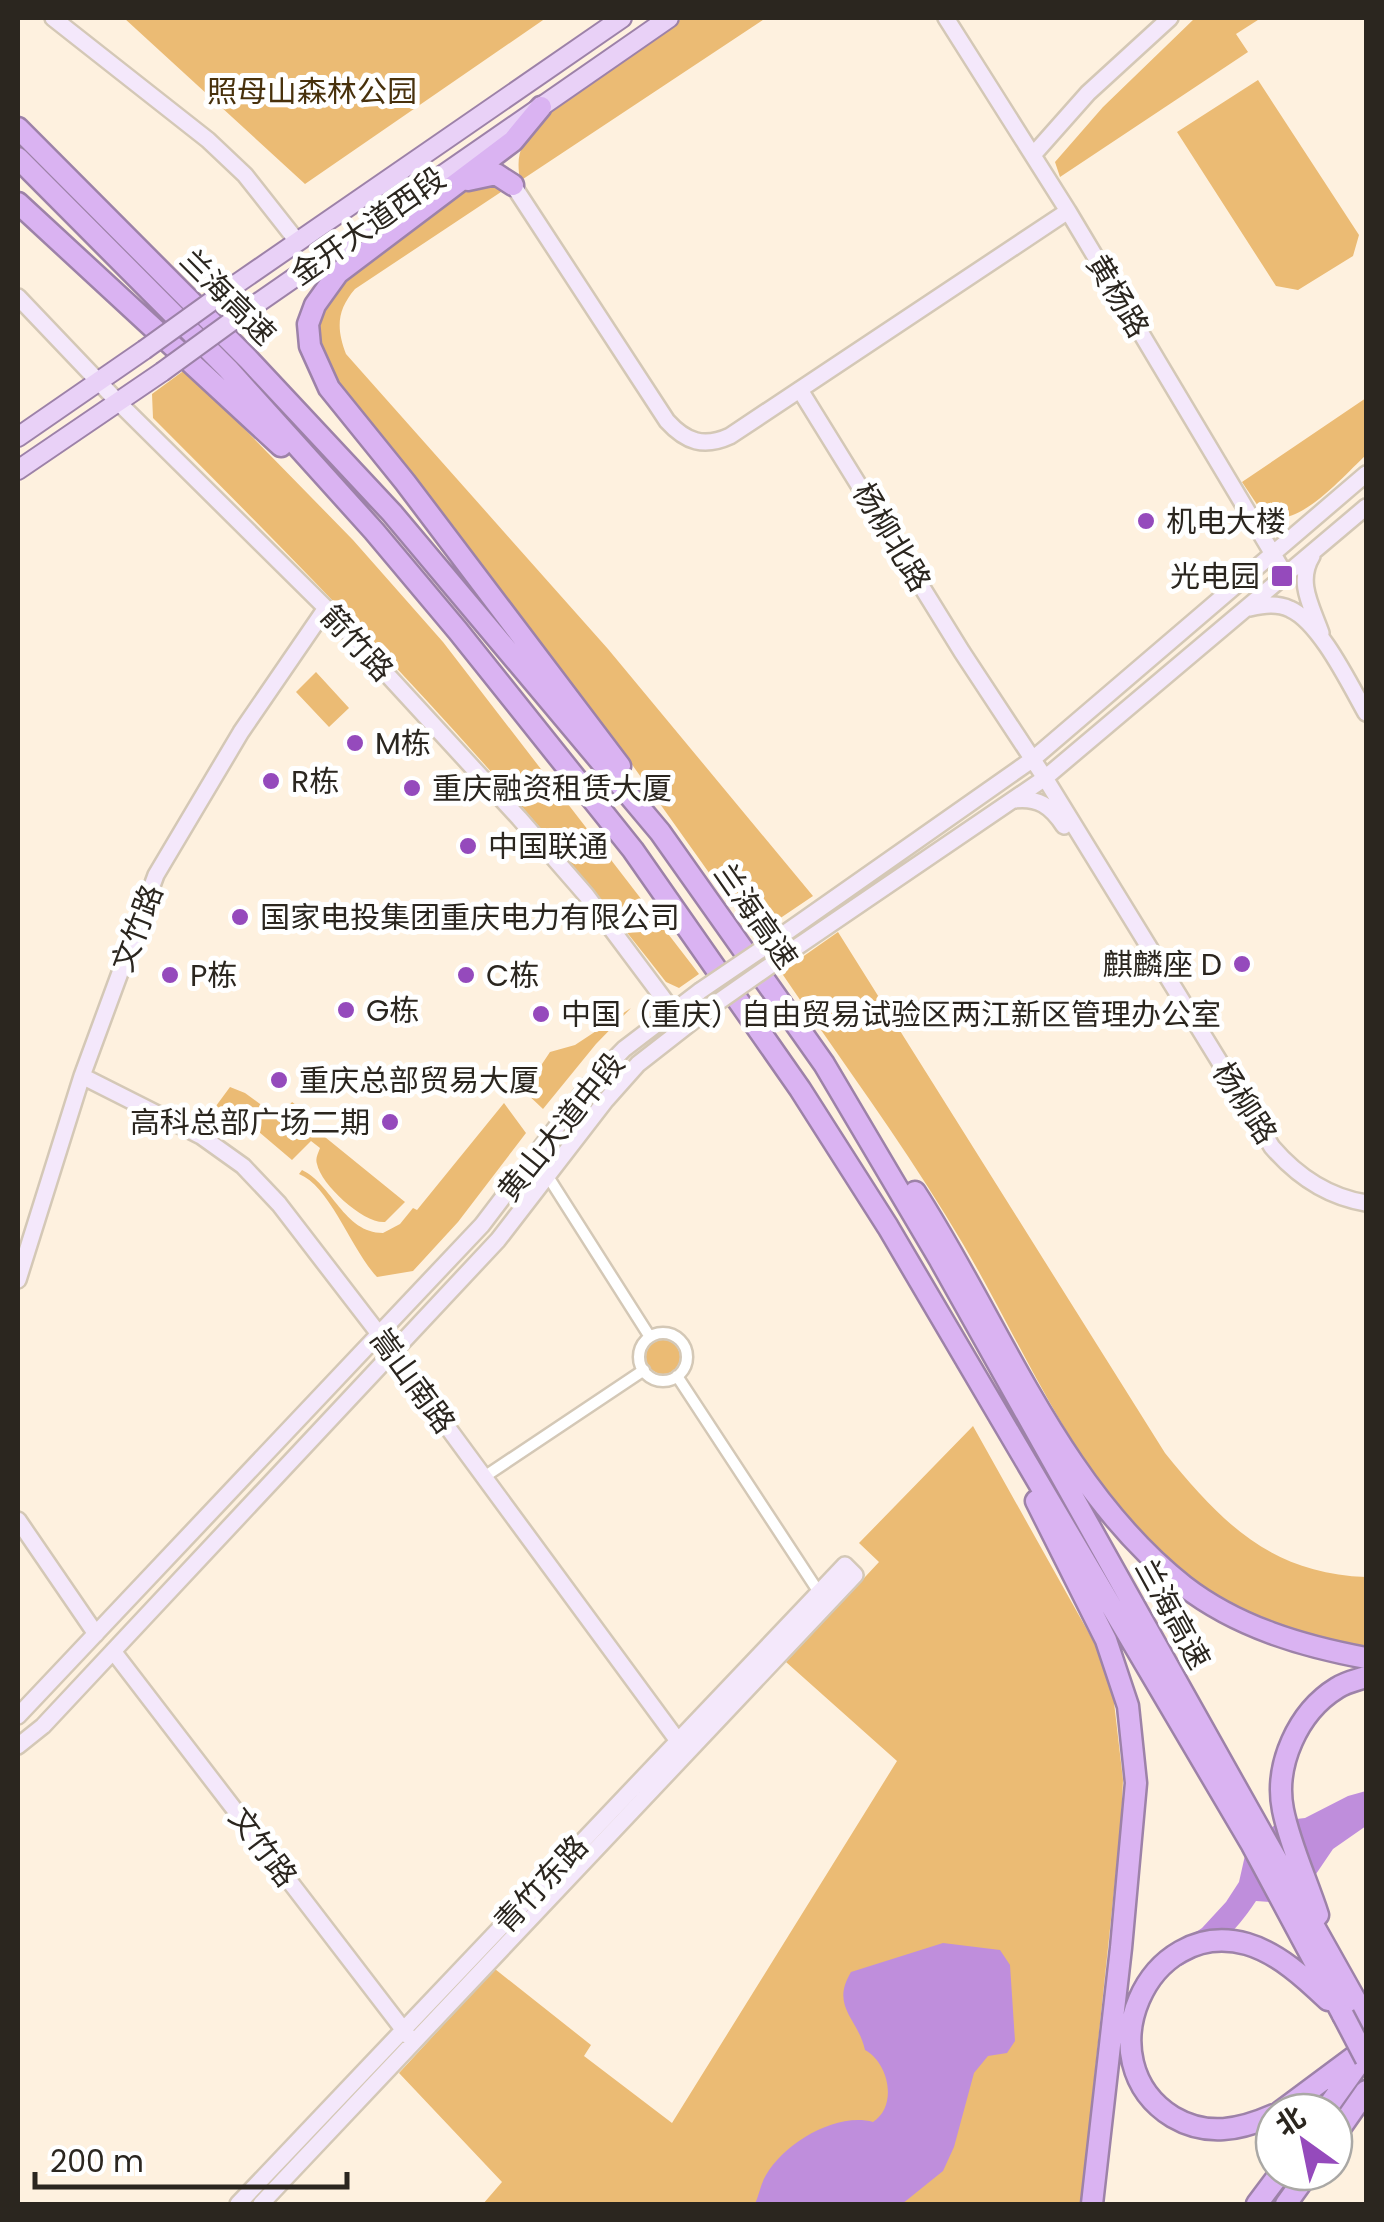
<svg xmlns="http://www.w3.org/2000/svg" width="1384" height="2222" viewBox="0 0 1384 2222" font-family="Poppins,'Noto Sans SC',sans-serif">
<style>
.green{fill:#ebbb74}
.water{fill:#bf8edc}
.lines{fill:none;stroke-linecap:round;stroke-linejoin:round}
.street-casing{stroke:#d4c8b6;stroke-width:15}
.secondary-casing{stroke:#d4c8b6;stroke-width:20}
.primary-casing{stroke:#9d82a8;stroke-width:22}
.highway-casing{stroke:#9d82a8;stroke-width:25}
.street{stroke:#fff;stroke-width:10}
.secondary{stroke:#f4e8fb;stroke-width:15}
.primary{stroke:#e9d1f7;stroke-width:18}
.highway{stroke:#dab3f2;stroke-width:20}
.secondary-bridge-casing{stroke:#d4c8b6;stroke-width:20;stroke-linecap:butt}
.primary-bridge-casing{stroke:#9d82a8;stroke-width:22;stroke-linecap:butt}
.highway-bridge-casing{stroke:#9d82a8;stroke-width:25;stroke-linecap:butt}
.secondary-bridge{stroke:#f4e8fb;stroke-width:15}
.primary-bridge{stroke:#e9d1f7;stroke-width:18}
.highway-bridge{stroke:#dab3f2;stroke-width:20}
.poi-dot{fill:#954abc;stroke:#fff;stroke-width:4}
.labels{text-anchor:middle;dominant-baseline:central;stroke-width:10;stroke-linejoin:round;paint-order:stroke}
.park-label{font-size:30px;fill:#48310c;stroke:#fff}
.street-label{font-size:30px;fill:#2b261f;stroke:#fff}
.poi-label{font-size:30px;fill:#2b261f;stroke:#fff;text-anchor:start}
</style>
<rect width="100%" height="100%" fill="#fef1df"/>
<path class="green" d="M 124,18 L 546,18 L 305,184 Z
M 683,18 L 766,18 L 520,181 C 518,167 517,155 524,143 C 550,100 639,49 683,18 Z
M 1195,18 L 1261,18 L 1236,34 L 1248,52 L 1060,177 L 1055,162 L 1103,107 Z
M 1258,80 L 1359,235 L 1353,256 L 1298,290 L 1276,286 L 1177,132 Z
M 489,183 L 507,188 L 355,289 C 337,310 336,328 346,354 L 608,649 L 813,896 L 754,936 L 616,742 L 521,626 L 323,365 L 316,322 L 329,291 L 459,192 Z
M 186,369 L 353,540 L 443,642 L 699,974 L 679,988 L 666,982 C 510,780 333,598 153,418 L 152,394 Z
M 1366,398 L 1366,455 C 1343,476 1297,532 1264,515 L 1242,482 Z
M 316,672 L 349,708 L 329,727 L 296,692 Z
M 838,932 L 1165,1453 C 1222,1523 1270,1573 1366,1577 L 1366,1651 C 1321,1642 1270,1629 1230,1606 C 1094,1526 1039,1373 963,1244 C 908,1150 842,1062 781,972 Z
M 631,1008 L 596,1044 L 543,1109 L 524,1091 L 550,1052 L 575,1045 Z
M 230,1087 L 245,1093 L 279,1118 L 292,1102 L 308,1114 L 304,1120 L 405,1202 L 385,1222 C 364,1224 321,1185 317,1164 C 315,1158 318,1154 320,1148 L 311,1141 L 292,1160 L 252,1126 L 216,1106 Z
M 504,1103 L 526,1133 L 458,1222 L 413,1271 L 377,1277 C 352,1251 330,1186 299,1174 L 302,1170 C 332,1184 344,1233 383,1233 L 400,1224 L 413,1208 L 417,1210 Z
M646 1357a17 17 0 1 1 34 0a17 17 0 1 1-34 0Z
M 973,1426 L 1095,1644 L 1112,1685 L 1123,1780 L 1121,1824 L 1081,2204 L 483,2204 L 502,2182 L 399,2073 L 495,1969 L 591,2045 L 584,2056 L 672,2123 L 897,1761 L 786,1662 L 879,1562 L 859,1543 Z"/>
<path class="water" d="M 1366,1791 L 1366,1826 L 1333,1849 L 1316,1874 L 1270,1902 L 1256,1901 C 1233,1936 1217,1947 1181,1966 L 1159,1957 L 1202,1928 L 1226,1902 L 1239,1882 L 1246,1851 L 1279,1821 L 1305,1818 L 1348,1796 Z
M 943,1943 L 1000,1950 L 1010,1965 L 1015,2041 L 1007,2053 L 988,2056 L 974,2073 L 954,2147 L 943,2171 L 902,2204 L 755,2204 C 759,2195 761,2183 766,2175 C 785,2143 836,2112 873,2122 C 898,2106 889,2063 865,2050 C 858,2018 830,2007 851,1972 Z"/>
<g class="lines">
<g class="street-casing">
<path id="street" d="M 547,1175 L 650,1337
M639 1357a24 24 0 1 1 48 0a24 24 0 1 1-48 0Z
M 677,1376 L 822,1597
M 484,1477 L 644,1370"/>
</g>
<g class="secondary-casing">
<path id="secondary" d="M 53,18 L 208,140 L 245,175 L 297,241
M 946,18 L 1068,211 L 1286,576
M 1033,155 L 1088,93 L 1170,18
M 513,185 L 667,421 C 686,442 704,448 730,436 L 1068,211
M 18,297 L 118,402 L 326,608 L 519,818 L 586,895 L 672,1010
M 800,390 L 962,652 L 1045,778 L 1272,1147 C 1297,1176 1328,1197 1366,1203
M 1312,556 C 1296,582 1312,607 1321,633
M 1250,608 C 1264,605 1277,603 1290,609 C 1320,622 1350,685 1366,713
M 1014,800 C 1038,797 1051,806 1064,826
M 781,936 L 1033,759 L 1366,474
M 791,951 L 1045,778 L 1366,507
M 82,1076 L 201,1136 L 243,1166 L 279,1204 L 379,1334 L 681,1745
M 18,1280 L 82,1076 L 156,875 L 241,732 L 326,608
M 18,1520 L 96,1634
M 113,1651 L 409,2037
M 18,1716 L 482,1225 L 587,1087 L 624,1049 L 700,991
M 18,1746 L 43,1726 L 498,1240 L 606,1100 L 638,1064 L 711,1007
M 238,2204 L 845,1565 L 855,1575 L 261,2204"/>
</g>
<g class="primary-casing">
<path id="primary" d="M 219,296 L 622,18
M 239,316 L 669,18
M 18,437 L 144,350
M 18,470 L 162,372"/>
</g>
<g class="highway-casing">
<path id="highway" d="M 541,107 L 513,141 L 338,273 L 315,305 L 308,324 L 310,346 L 329,388 L 405,482 L 620,766
M 18,128 L 249,360 L 392,513 L 660,832 L 824,1064 L 940,1260 L 1366,2019
M 18,158 L 228,369 L 374,531 L 458,631 L 633,850 L 800,1089 L 888,1227 L 1252,1845 L 1343,2015
M 468,180 L 496,174 L 513,185
M 18,203 L 281,446
M 915,1192 C 1000,1323 1058,1487 1184,1586 C 1237,1627 1302,1646 1366,1658
M 1036,1501 L 1106,1640 L 1128,1706 L 1136,1783 L 1121,1948 L 1092,2204
M 1318,1915 C 1307,1881 1290,1845 1283,1810 C 1274,1765 1298,1712 1337,1688 C 1346,1682 1357,1680 1366,1677
M 1280,2112 L 1366,2048
M 1324,2112 L 1362,2059
M 1274,2115 C 1240,2130 1207,2137 1173,2117 C 1084,2062 1147,1916 1247,1944 C 1278,1953 1305,1978 1328,2000
M 1334,2137 L 1366,2091
M 1257,2204 L 1281,2172
M 1286,2204 L 1309,2172"/>
</g>
<use href="#street" class="street"/>
<use href="#secondary" class="secondary"/>
<use href="#primary" class="primary"/>
<use href="#highway" class="highway"/>
<g class="secondary-bridge-casing">
<path id="secondary-bridge" d="M 700,991 L 781,936
M 711,1007 L 791,951"/>
</g>
<g class="primary-bridge-casing">
<path id="primary-bridge" d="M 144,350 L 219,296
M 162,372 L 239,316"/>
</g>
<g class="highway-bridge-casing">
<path id="highway-bridge" d="M 1343,2015 L 1366,2059"/>
</g>
<use href="#secondary-bridge" class="secondary-bridge"/>
<use href="#primary-bridge" class="primary-bridge"/>
<use href="#highway-bridge" class="highway-bridge"/>
</g>
<g class="poi-dot">
<circle cx="1146" cy="521" r="10"/>
<rect x="1270" y="564" width="24" height="24" rx="5"/>
<circle cx="355" cy="743" r="10"/>
<circle cx="271" cy="781" r="10"/>
<circle cx="412" cy="788" r="10"/>
<circle cx="468" cy="846" r="10"/>
<circle cx="240" cy="917" r="10"/>
<circle cx="1242" cy="964" r="10"/>
<circle cx="170" cy="975" r="10"/>
<circle cx="466" cy="975" r="10"/>
<circle cx="346" cy="1010" r="10"/>
<circle cx="541" cy="1014" r="10"/>
<circle cx="279" cy="1080" r="10"/>
<circle cx="390" cy="1122" r="10"/>
</g>
<g class="labels">
<g class="park-label">
<text x="312" y="91">照母山森林公园</text>
</g>
<g class="street-label">
<text transform="translate(368 226) rotate(-35)">金开大道西段</text>
<text transform="translate(1118 296) rotate(59)">黄杨路</text>
<text transform="translate(228 297) rotate(45)">兰海高速</text>
<text transform="translate(892 537) rotate(59)">杨柳北路</text>
<text transform="translate(357 643) rotate(47)">箭竹路</text>
<text transform="translate(756 916) rotate(55)">兰海高速</text>
<text transform="translate(137 928) rotate(-69)">文竹路</text>
<text transform="translate(1245 1103) rotate(57)">杨柳路</text>
<text transform="translate(561 1127) rotate(-51)">黄山大道中段</text>
<text transform="translate(413 1381) rotate(54)">嵩山南路</text>
<text transform="translate(1173 1614) rotate(61)">兰海高速</text>
<text transform="translate(263 1847) rotate(53)">文竹路</text>
<text transform="translate(541 1884) rotate(-47)">青竹东路</text>
</g>
<g class="poi-label">
<text x="1166" y="521">机电大楼</text>
<text x="1260" y="576" text-anchor="end">光电园</text>
<text x="375" y="743">M栋</text>
<text x="291" y="781">R栋</text>
<text x="432" y="788">重庆融资租赁大厦</text>
<text x="488" y="846">中国联通</text>
<text x="260" y="917">国家电投集团重庆电力有限公司</text>
<text x="1222" y="964" text-anchor="end">麒麟座 D</text>
<text x="190" y="975">P栋</text>
<text x="486" y="975">C栋</text>
<text x="366" y="1010">G栋</text>
<text x="561" y="1014">中国（重庆）自由贸易试验区两江新区管理办公室</text>
<text x="299" y="1080">重庆总部贸易大厦</text>
<text x="370" y="1122" text-anchor="end">高科总部广场二期</text>
</g>
</g>
<rect width="1384" height="2222" fill="none" stroke="#2b261f" stroke-width="40"/>
<g transform="translate(1304 2142) rotate(327)"><circle r="48" fill="#ffffff" stroke="#aaa8a5" stroke-width="2.5"/>
<path d="M0-8L18 38L0 25L-18 38Z" fill="#954abc"/>
<text y="-15" font-size="28" font-weight="bold" text-anchor="middle" fill="#2b261f">北</text>
</g>
<path d="M35 2172v15h312v-15" fill="none" stroke="#2b261f" stroke-width="5"/>
<text x="50" y="2172" font-size="30" fill="#2b261f" stroke="#ffffff" stroke-width="8" paint-order="stroke">200 m</text>
</svg>
